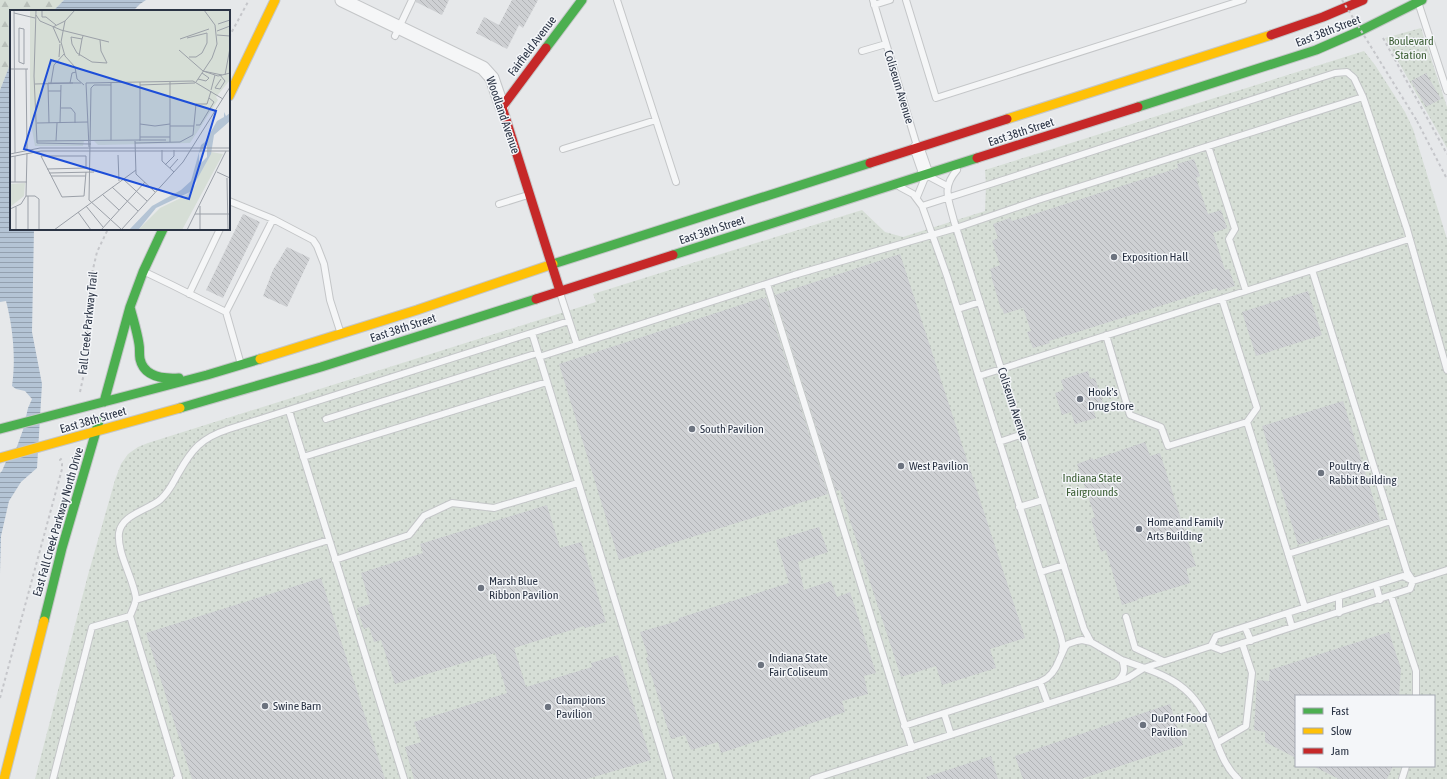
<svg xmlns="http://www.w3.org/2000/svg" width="1447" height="779" viewBox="0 0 1447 779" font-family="'Asap Condensed',sans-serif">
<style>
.forest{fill:url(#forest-firs)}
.park{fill:url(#park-dots);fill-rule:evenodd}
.water{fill:url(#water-rules)}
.building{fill:url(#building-back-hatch)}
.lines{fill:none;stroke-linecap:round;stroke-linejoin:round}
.lane-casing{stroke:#c4c6c8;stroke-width:8}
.street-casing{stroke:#c4c6c8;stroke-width:15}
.fast-casing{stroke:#c4c6c8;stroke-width:11}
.slow-casing{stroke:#c4c6c8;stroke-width:11}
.jam-casing{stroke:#c4c6c8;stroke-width:11}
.path{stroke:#c5c6ca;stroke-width:2;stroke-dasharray:3 3;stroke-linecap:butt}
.lane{stroke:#f5f6f7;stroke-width:6}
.street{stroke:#f5f6f7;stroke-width:13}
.fast{stroke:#4caf50;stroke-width:9}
.slow{stroke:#ffc107;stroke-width:9}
.jam{stroke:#c62828;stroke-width:9}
.path-bridge{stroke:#c5c6ca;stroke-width:2;stroke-dasharray:3 3;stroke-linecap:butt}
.poi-dot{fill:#6c737f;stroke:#f4f6f9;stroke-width:1.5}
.labels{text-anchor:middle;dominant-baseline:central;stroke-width:3;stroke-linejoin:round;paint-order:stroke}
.street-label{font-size:12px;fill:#2b3445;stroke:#f4f6f9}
.park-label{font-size:12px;fill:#3f6138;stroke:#f4f6f9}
.poi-label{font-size:12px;fill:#2b3445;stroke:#f4f6f9;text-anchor:start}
.inset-road{fill:none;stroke:#9ba0a8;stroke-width:1}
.view{fill:#1d4ed8;fill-opacity:0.15;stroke:#1d4ed8;stroke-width:2}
.inset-edge{fill:none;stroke:#2b3445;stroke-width:2}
</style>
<defs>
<pattern id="forest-firs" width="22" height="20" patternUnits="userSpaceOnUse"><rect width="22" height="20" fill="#d6ded6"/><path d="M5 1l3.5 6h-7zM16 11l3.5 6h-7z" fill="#b8bfb9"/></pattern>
<pattern id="park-dots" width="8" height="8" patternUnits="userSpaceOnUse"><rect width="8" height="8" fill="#d6ded6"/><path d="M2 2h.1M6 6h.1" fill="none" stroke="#b8bfb9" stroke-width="1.8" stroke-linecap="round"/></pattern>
<pattern id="water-rules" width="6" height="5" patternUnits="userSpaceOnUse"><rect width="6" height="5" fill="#b4c4d5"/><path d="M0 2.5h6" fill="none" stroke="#93a0af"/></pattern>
<pattern id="building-back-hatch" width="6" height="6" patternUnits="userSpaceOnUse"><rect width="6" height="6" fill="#ced0d3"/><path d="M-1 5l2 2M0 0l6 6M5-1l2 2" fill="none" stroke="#b1b3b6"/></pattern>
</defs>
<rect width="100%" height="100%" fill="#e6e8ea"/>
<path class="forest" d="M 0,0 L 64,0 L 53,11 L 11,11 L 11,62 L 0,90 Z"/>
<path class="park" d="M 1421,28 L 1447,107 L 1447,148 L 1385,38 Z
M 1364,51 L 1375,65 L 1405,112 L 1413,129 L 1447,239 L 1447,779 L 35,779 L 88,575 L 115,480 L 121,464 L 128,454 L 138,447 L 148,443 L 596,302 L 593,294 L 862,210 L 885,232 L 903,237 L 985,211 L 986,185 L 985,170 ZM 1296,696 L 1434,696 L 1434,766 L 1296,766 Z"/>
<path class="water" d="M 64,0 L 146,0 L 140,4 L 133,11 L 53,11 Z
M 11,62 L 11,229 L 34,229 L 32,332 L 42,384 L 37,468 L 21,482 L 9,501 L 1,536 L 0,574 L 0,473 L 2,471 L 7,459 L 15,452 L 23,430 L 28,408 L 32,399 L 25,391 L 16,389 L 12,386 C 16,358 13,328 6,301 L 0,302 L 0,90 Z"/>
<path class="building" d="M 416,0 L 449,0 L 442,15 L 416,2 Z
M 512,0 L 538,0 L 523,28 L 519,25 L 507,49 L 476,33 L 484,17 L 499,25 Z
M 1426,73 L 1441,99 L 1426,107 L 1411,81 Z
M 1194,159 L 1200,176 L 1196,178 L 1208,214 L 1221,210 L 1227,228 L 1213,233 L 1225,270 L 1229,269 L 1235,286 L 1218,291 L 1217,288 L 1049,341 L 1050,343 L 1033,348 L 1027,332 L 1031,331 L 1023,308 L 1004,314 L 1002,308 L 1001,309 L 991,276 L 992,276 L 990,269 L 1000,265 L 992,241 L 998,238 L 993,224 L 1010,218 L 1012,221 L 1178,168 L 1177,164 Z
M 243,214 L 260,222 L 223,298 L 206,290 Z
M 287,247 L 310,258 L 287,307 L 263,296 L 273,270 Z
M 900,254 L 1025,638 L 990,649 L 996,668 L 942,685 L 936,666 L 901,677 L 840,490 L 836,491 L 775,295 Z
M 1308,291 L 1322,335 L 1256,356 L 1242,312 Z
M 766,297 L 828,494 L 619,560 L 559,364 L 762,298 L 763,299 Z
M 1088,371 L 1090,379 L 1095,378 L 1104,406 L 1093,409 L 1096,418 L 1075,424 L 1071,412 L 1062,415 L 1055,393 L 1064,390 L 1061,380 Z
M 1343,401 L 1380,520 L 1298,545 L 1262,426 Z
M 1145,442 L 1150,456 L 1160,453 L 1196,566 L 1186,569 L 1190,583 L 1137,599 L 1138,600 L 1122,605 L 1106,550 L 1101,552 L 1091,519 L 1095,517 L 1077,464 L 1093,458 L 1093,460 Z
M 547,505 L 560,548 L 581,542 L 606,622 L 585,628 L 584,626 L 514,648 L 526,687 L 592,667 L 591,663 L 618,655 L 651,760 L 587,779 L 414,779 L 405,747 L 421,742 L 414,722 L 507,693 L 495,653 L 395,684 L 381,640 L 374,642 L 369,627 L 364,629 L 357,608 L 370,604 L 361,573 L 423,553 L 420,544 Z
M 819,527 L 828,552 L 798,562 L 804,590 L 831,581 L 837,597 L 850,592 L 876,673 L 864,676 L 868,694 L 842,701 L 845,712 L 721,753 L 718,742 L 691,750 L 685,735 L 671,739 L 646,658 L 648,656 L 640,632 L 678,621 L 679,618 L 789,583 L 776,540 Z
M 321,578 L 385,779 L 192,779 L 146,633 Z
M 1389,632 L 1401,669 L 1399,696 L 1296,696 L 1296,758 L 1265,742 L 1265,732 L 1254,730 L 1257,680 L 1269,681 L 1270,670 Z
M 1170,704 L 1183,745 L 1081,779 L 1023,779 L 1015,756 Z
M 991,756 L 998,779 L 927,779 L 926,777 Z
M 1313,766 L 1393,766 L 1387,779 L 1339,779 Z"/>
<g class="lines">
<g class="lane-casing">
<path id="lane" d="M 617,0 L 676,182
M 873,0 L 917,146
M 906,0 L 936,98 L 1243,0
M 874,5 L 890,0
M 1419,5 L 1447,91
M 395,36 L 412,0
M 862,51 L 886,44
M 1208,146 L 1235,229 L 1229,239 L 1246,291
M 563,149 L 656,120
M 957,170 C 941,188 949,200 954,221 L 1084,629 L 1091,642
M 930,177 L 947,186
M 900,187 L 913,194 L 922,206 L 947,276 L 1061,637 L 1063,646 L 1062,651
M 917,197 L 924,180
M 229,201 L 273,219 L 313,240 L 317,246 L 324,264 L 330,300 L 340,331
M 499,204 L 528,195
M 922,206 L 1335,73 L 1347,72 L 1354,78 L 1363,97 L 1407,229 L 1447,370
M 145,272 L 172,285 L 226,312
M 767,284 L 912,748
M 560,293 L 577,345
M 189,294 L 220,229
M 1222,299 L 1257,408 L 1247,422 L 1305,608
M 958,309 L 980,302
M 532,333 L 670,779
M 1106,335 L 1130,415 L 1161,427 L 1168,446 L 1247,422
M 539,357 L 794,275 L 956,228 L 1038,200 L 1363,97
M 240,361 L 226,312 L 273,219
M 979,376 L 1409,239
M 289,411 L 404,779
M 326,419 L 538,353
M 999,442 L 1023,434
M 303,457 L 547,382
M 1019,507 L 1043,500
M 1288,554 L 1391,521
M 335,560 L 409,535 L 424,516 L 452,503 L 494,508 L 578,483
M 1041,572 L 1064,565
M 1376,585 L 1380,600
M 1391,596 L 1416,671 L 1416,696
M 1339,597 L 1339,613
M 136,600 L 329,540
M 1288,613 L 1292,627
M 1126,617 L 1135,648 L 1163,661
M 1245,627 L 1251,641
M 1211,646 L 1216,636 L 1403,576 L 1413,581 L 1447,570
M 1122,660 C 1167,676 1194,683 1212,731 C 1219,748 1224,766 1238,779
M 1040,682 L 1048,704
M 1116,682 L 1128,678 L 1144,668 L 1208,647 L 1211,646 L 1221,650 L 1410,589 L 1413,581 L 1407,572 L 1312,270
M 944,713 L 951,735
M 1217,743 L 1246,726 L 1252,673 L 1242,643
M 53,779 L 92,627 L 130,616
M 176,779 L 179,778 L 130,616 C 132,611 136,603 136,598 C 133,577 117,554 119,533 C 122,514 149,510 161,499 C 169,492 173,483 178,474 C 192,449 201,438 229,429 L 569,321
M 813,779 L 1116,682 C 1124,676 1126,670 1122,660 L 1091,642 L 1082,640 L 1077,641 L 1068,644 L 1065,647 L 1056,667 L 1052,673 L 1047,678 L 1040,682 L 904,726
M 1402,779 L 1406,766"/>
</g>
<g class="street-casing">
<path id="street" d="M 342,0 L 483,68 L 492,78 L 502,107
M 917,148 L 926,174"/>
</g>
<g class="fast-casing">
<path id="fast" d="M 546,48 L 582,0
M 1138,107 L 1316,50 L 1362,30 L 1422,0
M 673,255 L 977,158
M 553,264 L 870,163
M 130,307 C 133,319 137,331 139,344 C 140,349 139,354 140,359 C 144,377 164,379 179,378
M 104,402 L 130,307 L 143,272 L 163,229
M 180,408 L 321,367 L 536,299
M 0,429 L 207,375 L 260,359
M 44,621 L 62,548 L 99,421"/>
</g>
<g class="slow-casing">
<path id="slow" d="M 229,96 L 275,0
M 1007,119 L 1271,35
M 260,359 L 417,310 L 553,264
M 0,458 L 180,408
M 4,779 L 44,621"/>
</g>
<g class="jam-casing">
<path id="jam" d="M 1271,35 L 1323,17 L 1363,0
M 546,48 L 502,107 L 560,291
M 977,158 L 1138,107
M 870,163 L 1007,119
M 536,299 L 673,255"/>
</g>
<path class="path" d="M 229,37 L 249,0
M 1383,38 L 1447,154
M 1417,121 L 1447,179
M 80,392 L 86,364 L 89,286 L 97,252 L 108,229
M 0,698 L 62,469 L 62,464 L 60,460 L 62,458"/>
<use href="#lane" class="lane"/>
<use href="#street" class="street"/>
<use href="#fast" class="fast"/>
<use href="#slow" class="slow"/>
<use href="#jam" class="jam"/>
<path class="path-bridge" d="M 1342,0 L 1417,121"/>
</g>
<g class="poi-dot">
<circle cx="1114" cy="257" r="4"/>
<circle cx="1080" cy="399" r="4"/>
<circle cx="692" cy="429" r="4"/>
<circle cx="901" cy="466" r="4"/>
<circle cx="1321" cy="473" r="4"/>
<circle cx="1139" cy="529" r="4"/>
<circle cx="481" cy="588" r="4"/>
<circle cx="761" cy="665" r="4"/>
<circle cx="265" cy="706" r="4"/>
<circle cx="548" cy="707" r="4"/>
<circle cx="1143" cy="725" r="4"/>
</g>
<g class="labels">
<g class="street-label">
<text transform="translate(1328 31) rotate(-21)">East 38th Street</text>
<text transform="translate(532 46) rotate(-53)">Fairfield Avenue</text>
<text transform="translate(899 87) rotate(73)">Coliseum Avenue</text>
<text transform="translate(503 115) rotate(71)">Woodland Avenue</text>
<text transform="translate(1021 132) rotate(-18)">East 38th Street</text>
<text transform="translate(712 230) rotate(-18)">East 38th Street</text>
<text transform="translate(88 323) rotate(-84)">Fall Creek Parkway Trail</text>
<text transform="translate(403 328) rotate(-18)">East 38th Street</text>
<text transform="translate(1013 404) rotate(72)">Coliseum Avenue</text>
<text transform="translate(93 420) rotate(-16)">East 38th Street</text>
<text transform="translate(58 522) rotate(-74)">East Fall Creek Parkway North Drive</text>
</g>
<g class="park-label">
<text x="1411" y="41">Boulevard<tspan x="1411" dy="14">Station</tspan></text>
<text x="1092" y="478">Indiana State<tspan x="1092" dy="14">Fairgrounds</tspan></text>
</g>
<g class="poi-label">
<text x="1122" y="257">Exposition Hall</text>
<text x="1088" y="392">Hook's<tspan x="1088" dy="14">Drug Store</tspan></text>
<text x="700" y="429">South Pavilion</text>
<text x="909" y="466">West Pavilion</text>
<text x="1329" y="466">Poultry &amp;<tspan x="1329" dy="14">Rabbit Building</tspan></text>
<text x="1147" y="522">Home and Family<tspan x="1147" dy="14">Arts Building</tspan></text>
<text x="489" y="581">Marsh Blue<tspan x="489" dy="14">Ribbon Pavilion</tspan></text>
<text x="769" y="658">Indiana State<tspan x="769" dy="14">Fair Coliseum</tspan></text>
<text x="556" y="700">Champions<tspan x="556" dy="14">Pavilion</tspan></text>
<text x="273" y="706">Swine Barn</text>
<text x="1151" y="718">DuPont Food<tspan x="1151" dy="14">Pavilion</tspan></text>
</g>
</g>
<g transform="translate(10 10)">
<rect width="220" height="220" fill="#e6e8ea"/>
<path d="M 201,142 L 213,144 L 172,220 L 128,220 L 150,198 L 177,185 L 186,174 L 189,162 Z" fill="#d6ded6"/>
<path d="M 20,0 L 220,0 L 220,70 L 206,87 L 208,90 L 180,133 L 88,135 L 84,131 L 74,131 L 73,136 L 25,136 L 20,108 ZM 15,173 L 14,186 L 0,197 L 0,174 Z" fill="#d6ded6"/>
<path d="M 214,102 L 216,106 L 220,103 L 220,111 L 204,125 L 201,144 L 180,182 L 146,198 L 129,219 L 119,220 L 142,196 L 171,180 L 181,171 L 191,135 L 195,132 L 207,111 L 214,107 ZM 197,135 L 197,147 L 189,155 L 189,143 Z" fill="#b4c4d5" fill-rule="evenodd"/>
<path class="inset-road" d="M 4,0 L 5,143M 26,0 L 24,66 L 27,133 L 81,134M 32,0 L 32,7 L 36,7 L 46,15M 65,0 L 55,11 L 51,32 L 55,46 L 65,57 L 67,69 L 74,75M 4,3 L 25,8M 26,5 L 30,11 L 51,20 L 99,32M 208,14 L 220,10M 9,18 L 14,19 L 14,54 L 9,52 ZM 207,21 L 220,16M 207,25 L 220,26M 73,26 L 72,29 L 61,27 L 62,34 L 67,43 L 82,52 L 97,53 L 91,41 L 90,30M 177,28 L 197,23 L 197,33 L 192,43 L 186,47 L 179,47M 170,29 L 199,19M 50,33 L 43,17 L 55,11M 169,40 L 193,61M 69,46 L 72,29M 49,47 L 50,34M 0,59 L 18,59M 16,59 L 17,140M 210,65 L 215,71 L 210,79 L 205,78 L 211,69M 212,65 L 193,61 L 208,66 L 220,63M 215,65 L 220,38M 188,69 L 196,71 L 199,68 L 192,63M 101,72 L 101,130M 130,72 L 130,131M 160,72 L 160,132M 186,72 L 202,48 L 207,34 L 205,15 L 194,0M 38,73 L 71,73M 41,73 L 44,55 L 54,44M 60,73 L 62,63 L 66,62M 25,74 L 63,73M 38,74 L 39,113M 130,75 L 185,73M 81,78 L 79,190 L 111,219M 81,78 L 84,75 L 101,75M 201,80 L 205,65M 38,81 L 51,81M 51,98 L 61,98 L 65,103 L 65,113M 27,113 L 78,112M 50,113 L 51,75M 130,114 L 145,116 L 160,114M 186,115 L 190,115 L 204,92 L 199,88M 160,116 L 184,116M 130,127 L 160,127M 130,130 L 156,130M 27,131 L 130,130M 46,131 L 47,113M 125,131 L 126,164 L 145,182M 125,133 L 170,132 L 183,125 L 186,94 L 197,94 L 201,81M 79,137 L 76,73 L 183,71 L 213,89M 152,140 L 152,151 L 164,162M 0,144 L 30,138 L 220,138M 108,145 L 109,171M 5,146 L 5,172M 0,147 L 31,141 L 220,141M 155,155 L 164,146 L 164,140M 76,158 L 76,146 L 31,146 L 52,187 L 74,186 L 76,162M 160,158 L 168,149M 37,159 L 76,158M 207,162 L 220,168M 39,163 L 84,162M 41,166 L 76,166M 217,168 L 218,220M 113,169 L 137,191M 0,172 L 17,172M 102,177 L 128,201M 92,184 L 109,200M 16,186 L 25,186 L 29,189 L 29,220M 18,186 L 18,220M 76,196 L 93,217M 190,196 L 190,220M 6,197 L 6,220M 0,199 L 11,194 L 16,186 L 17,143M 68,202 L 81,220M 185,204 L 220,204M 44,220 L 126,160M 91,220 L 135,172M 111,220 L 173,152 L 220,77M 177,220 L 216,141"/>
<path class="view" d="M 41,50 L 206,101 L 179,189 L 14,139 Z"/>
<rect width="220" height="220" class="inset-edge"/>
</g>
<rect x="1295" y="695" width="140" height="72" fill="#f4f6f9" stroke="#a4a8b1"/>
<rect x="1303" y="708" width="20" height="6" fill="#4caf50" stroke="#a4a8b1"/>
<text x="1331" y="715" font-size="12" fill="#2b3445">Fast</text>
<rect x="1303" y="728" width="20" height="6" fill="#ffc107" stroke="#a4a8b1"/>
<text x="1331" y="735" font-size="12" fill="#2b3445">Slow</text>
<rect x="1303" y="748" width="20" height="6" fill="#c62828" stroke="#a4a8b1"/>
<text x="1331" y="755" font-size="12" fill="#2b3445">Jam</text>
</svg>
